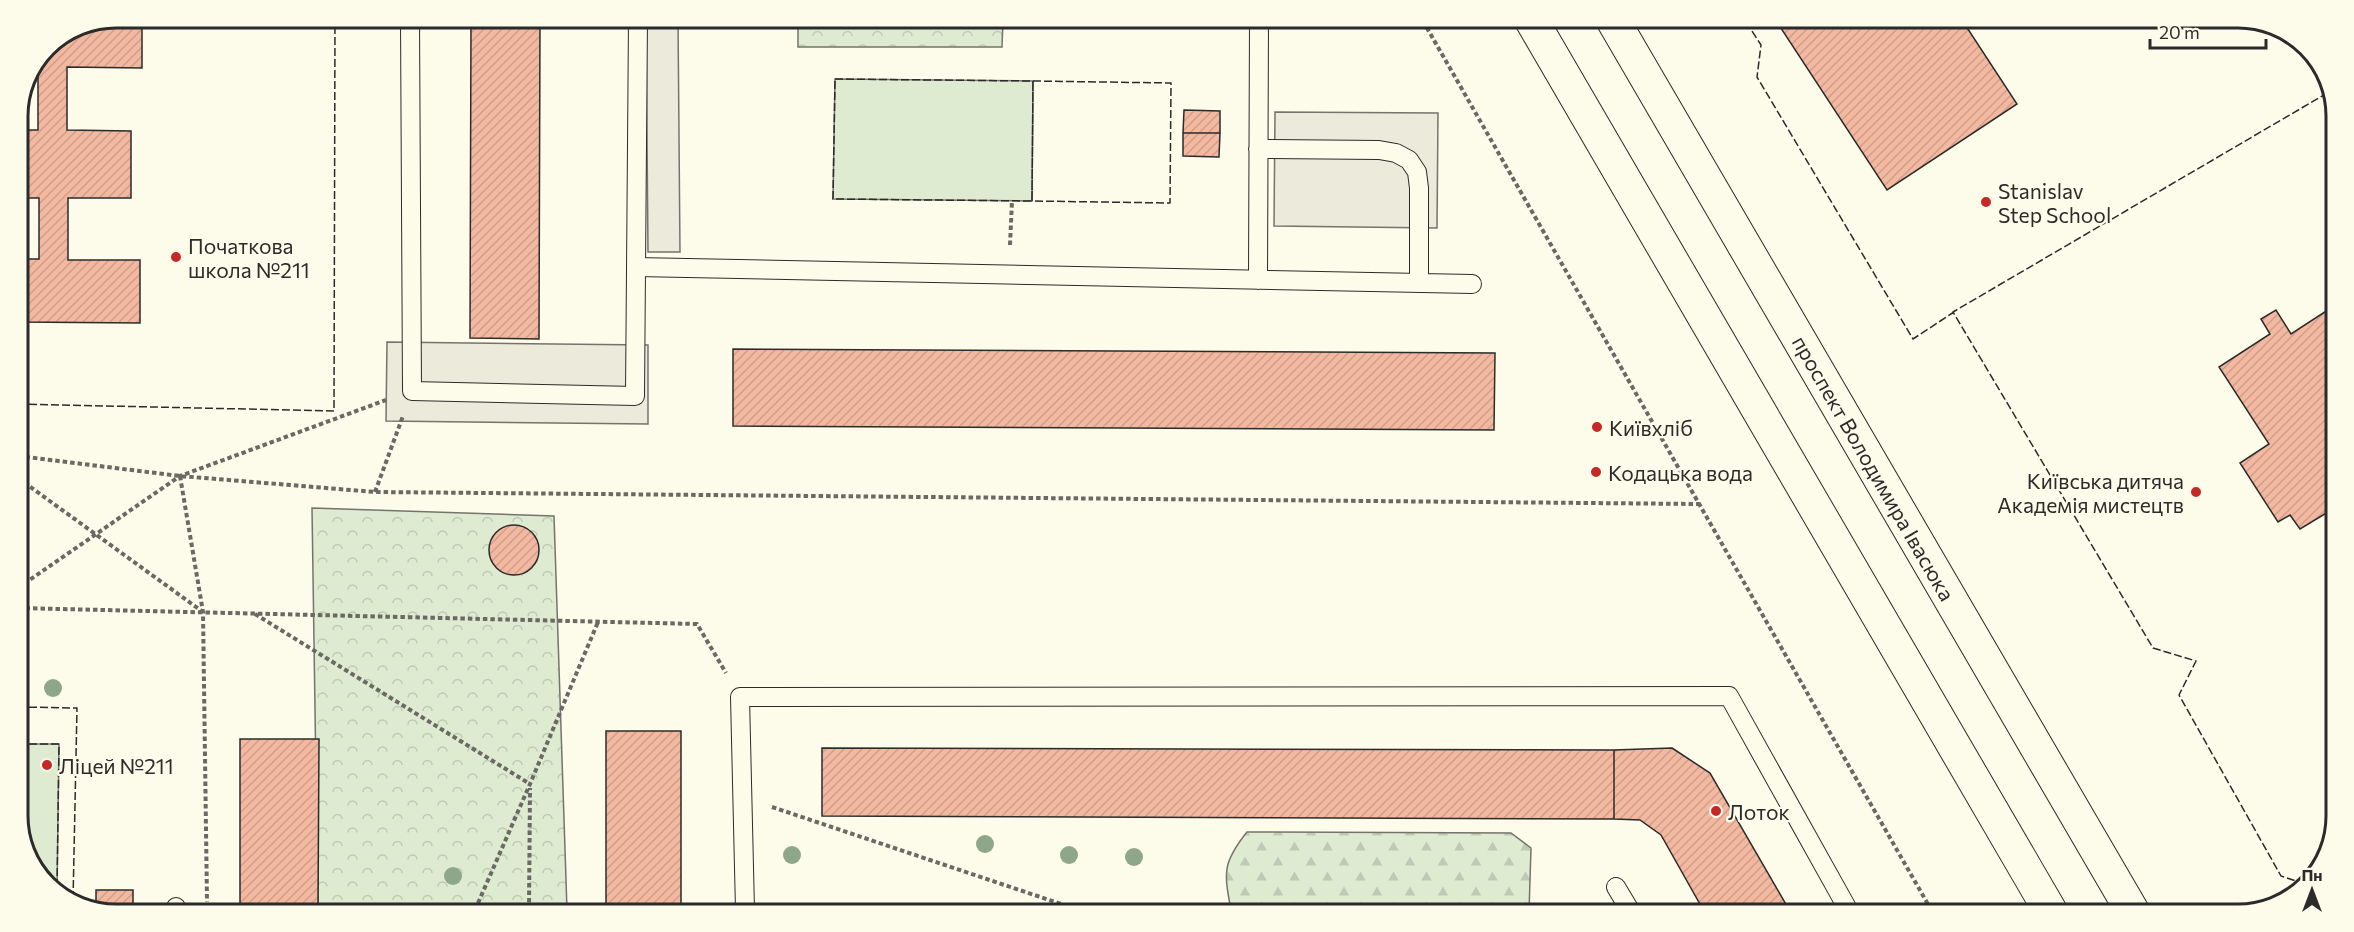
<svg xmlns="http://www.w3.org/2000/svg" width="2354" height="932" viewBox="0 0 2354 932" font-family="Commissioner,sans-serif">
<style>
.forest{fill:url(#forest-firs);stroke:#74746e;stroke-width:1.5}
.park{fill:url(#park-crowns);stroke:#74746e;stroke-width:1.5}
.pitch{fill:#deebd1;stroke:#74746e;stroke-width:1.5}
.parking{fill:#eceadb;stroke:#74746e;stroke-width:1.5}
.building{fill:url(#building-hatch);stroke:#2b2b2b;stroke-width:1.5}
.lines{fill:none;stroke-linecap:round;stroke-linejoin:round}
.service-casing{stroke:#2b2b2b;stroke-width:20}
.secondary-casing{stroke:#2b2b2b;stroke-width:35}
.path{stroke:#6a6964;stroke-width:4;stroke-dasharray:4.5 3;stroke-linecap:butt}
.service{stroke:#fdfbea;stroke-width:18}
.secondary{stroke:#fdfbea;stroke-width:33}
.fence{stroke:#2b2b2b;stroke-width:1.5;stroke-dasharray:8 3;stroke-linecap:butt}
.tree{fill:#8ea78a}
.poi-dot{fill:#c62828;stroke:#fdfbea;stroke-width:2}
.labels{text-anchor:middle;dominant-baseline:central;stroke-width:4.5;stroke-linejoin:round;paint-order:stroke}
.poi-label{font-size:21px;fill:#2b2b2b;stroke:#fdfbea;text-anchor:start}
.street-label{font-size:21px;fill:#2b2b2b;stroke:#fdfbea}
.rim{fill:none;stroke:#2b2b2b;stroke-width:3}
</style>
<defs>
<pattern id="forest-firs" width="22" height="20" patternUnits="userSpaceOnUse" patternTransform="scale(1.5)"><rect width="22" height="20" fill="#deebd1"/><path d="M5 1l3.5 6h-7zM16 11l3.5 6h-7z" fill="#bfcab4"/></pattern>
<pattern id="park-crowns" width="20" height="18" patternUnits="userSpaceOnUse" patternTransform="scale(1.5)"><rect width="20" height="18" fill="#deebd1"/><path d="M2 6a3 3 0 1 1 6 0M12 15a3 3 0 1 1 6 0" fill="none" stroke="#bfcab4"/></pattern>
<pattern id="building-hatch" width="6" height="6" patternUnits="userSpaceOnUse" patternTransform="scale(1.5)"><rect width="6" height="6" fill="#f2b8a0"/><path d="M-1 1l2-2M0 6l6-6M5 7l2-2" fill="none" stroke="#d09e8a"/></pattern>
</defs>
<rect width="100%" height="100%" fill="#fdfbea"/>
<path class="forest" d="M 1247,832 L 1511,833 L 1531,848 L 1529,912 L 1234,912 L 1231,910 C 1224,873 1222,863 1247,832 Z"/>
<path class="park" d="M 798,20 L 1003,20 L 1002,47 L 798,47 Z
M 312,508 L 554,516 L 567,910 L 318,909 Z"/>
<path class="pitch" d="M 835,79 L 1033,81 L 1032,201 L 833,199 Z
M 18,744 L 59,744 L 57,890 L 38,876 L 18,823 Z"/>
<path class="parking" d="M 646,19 L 678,19 L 680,252 L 648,252 Z
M 1275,112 L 1438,113 L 1437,228 L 1274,226 Z
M 387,342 L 648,345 L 648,424 L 386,421 Z"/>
<path class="building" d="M 116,18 L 142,18 L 142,68 L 67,67 L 67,130 L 131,131 L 131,198 L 68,198 L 68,260 L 140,260 L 140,323 L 18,322 L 18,259 L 39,259 L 39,198 L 18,198 L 18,130 L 38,130 L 38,67 L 47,46 Z
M 471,19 L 540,19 L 539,339 L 470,338 Z
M 1777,22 L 1964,23 L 2017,104 L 1887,190 Z
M 1184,110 L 1220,111 L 1220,133 L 1183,133 Z
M 1183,133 L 1220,133 L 1219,157 L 1183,156 Z
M 2334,306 L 2333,509 L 2300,529 L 2290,515 L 2278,522 L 2240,463 L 2269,444 L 2219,367 L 2270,334 L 2261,319 L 2276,310 L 2291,334 Z
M 733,349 L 1495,353 L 1494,430 L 733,426 Z
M489 550a25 25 0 1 1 50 0a25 25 0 1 1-50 0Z
M 606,731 L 681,731 L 681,910 L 606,910 Z
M 240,739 L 319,739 L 318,909 L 240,909 Z
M 822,748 L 1614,750 L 1614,819 L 822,816 Z
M 1672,748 L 1710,773 L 1791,913 L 1705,913 L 1661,835 L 1640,820 L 1614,819 L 1614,750 Z
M 96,890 L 133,890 L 133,909 L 96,909 Z"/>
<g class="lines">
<g class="service-casing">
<path id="service" d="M 410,19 L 412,391 L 635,396 L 638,19
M 1258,149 L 1379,150 L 1396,153 L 1409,160 L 1417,172 L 1419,188 L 1419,283
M 636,267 L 1472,284
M 1258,280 L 1259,21
M 1616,887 L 1631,912
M 176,907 L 176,909
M 745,910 L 740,697 L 1729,696 L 1850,913"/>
</g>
<g class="secondary-casing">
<path id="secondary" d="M 1532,21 L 2052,914
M 1614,22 L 2134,914"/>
</g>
<path class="path" d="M 1423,21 L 1933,913
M 1010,245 L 1012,201
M 18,456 L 180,476 L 375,492 L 1699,504
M 180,476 L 203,612 L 207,902
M 18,478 L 203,612
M 375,492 L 403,416
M 18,588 L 180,476 L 386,400
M 18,608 L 697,624 L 726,673
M 255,614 L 530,784
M 772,807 L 1082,911
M 475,910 L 530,784 L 598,622
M 529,910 L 530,788"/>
<use href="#service" class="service"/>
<use href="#secondary" class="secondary"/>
<path class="fence" d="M 1746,22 L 1761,45 L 1757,77 L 1913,339 L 1954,312
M 835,79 L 1033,81 L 1032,201 L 833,199 Z
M 1033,81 L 1171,83 L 1170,203 L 1032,201 Z
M 18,404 L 334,411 L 335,19
M 18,707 L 77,708 L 73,901
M 18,744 L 59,744 L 57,890
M 2305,884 L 2281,876 L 2179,695 L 2196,661 L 2153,648 L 1953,312 L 2329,92"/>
</g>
<g class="tree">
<circle cx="53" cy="688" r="9"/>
<circle cx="985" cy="844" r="9"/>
<circle cx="792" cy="855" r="9"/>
<circle cx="1069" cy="855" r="9"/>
<circle cx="1134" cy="857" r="9"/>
<circle cx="453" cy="876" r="9"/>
</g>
<g class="poi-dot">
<circle cx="1986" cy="202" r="6"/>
<circle cx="176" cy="257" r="6"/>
<circle cx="1597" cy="427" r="6"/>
<circle cx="1596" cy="472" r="6"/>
<circle cx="2196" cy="492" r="6"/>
<circle cx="47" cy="765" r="6"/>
<circle cx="1716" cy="811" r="6"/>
</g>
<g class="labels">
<g class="poi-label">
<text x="1998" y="190">Stanislav<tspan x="1998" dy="24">Step School</tspan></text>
<text x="188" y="245">Початкова<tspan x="188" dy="24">школа №211</tspan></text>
<text x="1609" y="427">Київхліб</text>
<text x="1608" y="472">Кодацька вода</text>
<text x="2184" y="480" text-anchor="end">Київська дитяча<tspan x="2184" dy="24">Академія мистецтв</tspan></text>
<text x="59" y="765">Ліцей №211</text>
<text x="1728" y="811">Лоток</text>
</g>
<g class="street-label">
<text transform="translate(1874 468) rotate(60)">проспект Володимира Івасюка</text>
</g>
</g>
<path d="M0 0H2354V932H0ZM116 28H2238A88 88 0 0 1 2326 116V816A88 88 0 0 1 2238 904H116A88 88 0 0 1 28 816V116A88 88 0 0 1 116 28Z" fill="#fdfbea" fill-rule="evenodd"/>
<path class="rim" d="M116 28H2238A88 88 0 0 1 2326 116V816A88 88 0 0 1 2238 904H116A88 88 0 0 1 28 816V116A88 88 0 0 1 116 28Z"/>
<g transform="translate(2312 890)" stroke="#fdfbea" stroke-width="4.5" paint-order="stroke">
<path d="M0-4.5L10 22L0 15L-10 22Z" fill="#2b2b2b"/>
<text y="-9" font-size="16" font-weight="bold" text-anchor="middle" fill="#2b2b2b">Пн</text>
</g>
<path d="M2150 39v9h116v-9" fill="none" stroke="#2b2b2b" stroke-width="3"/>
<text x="2159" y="39" font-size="18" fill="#2b2b2b" stroke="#fdfbea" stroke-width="4.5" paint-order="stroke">20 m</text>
</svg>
